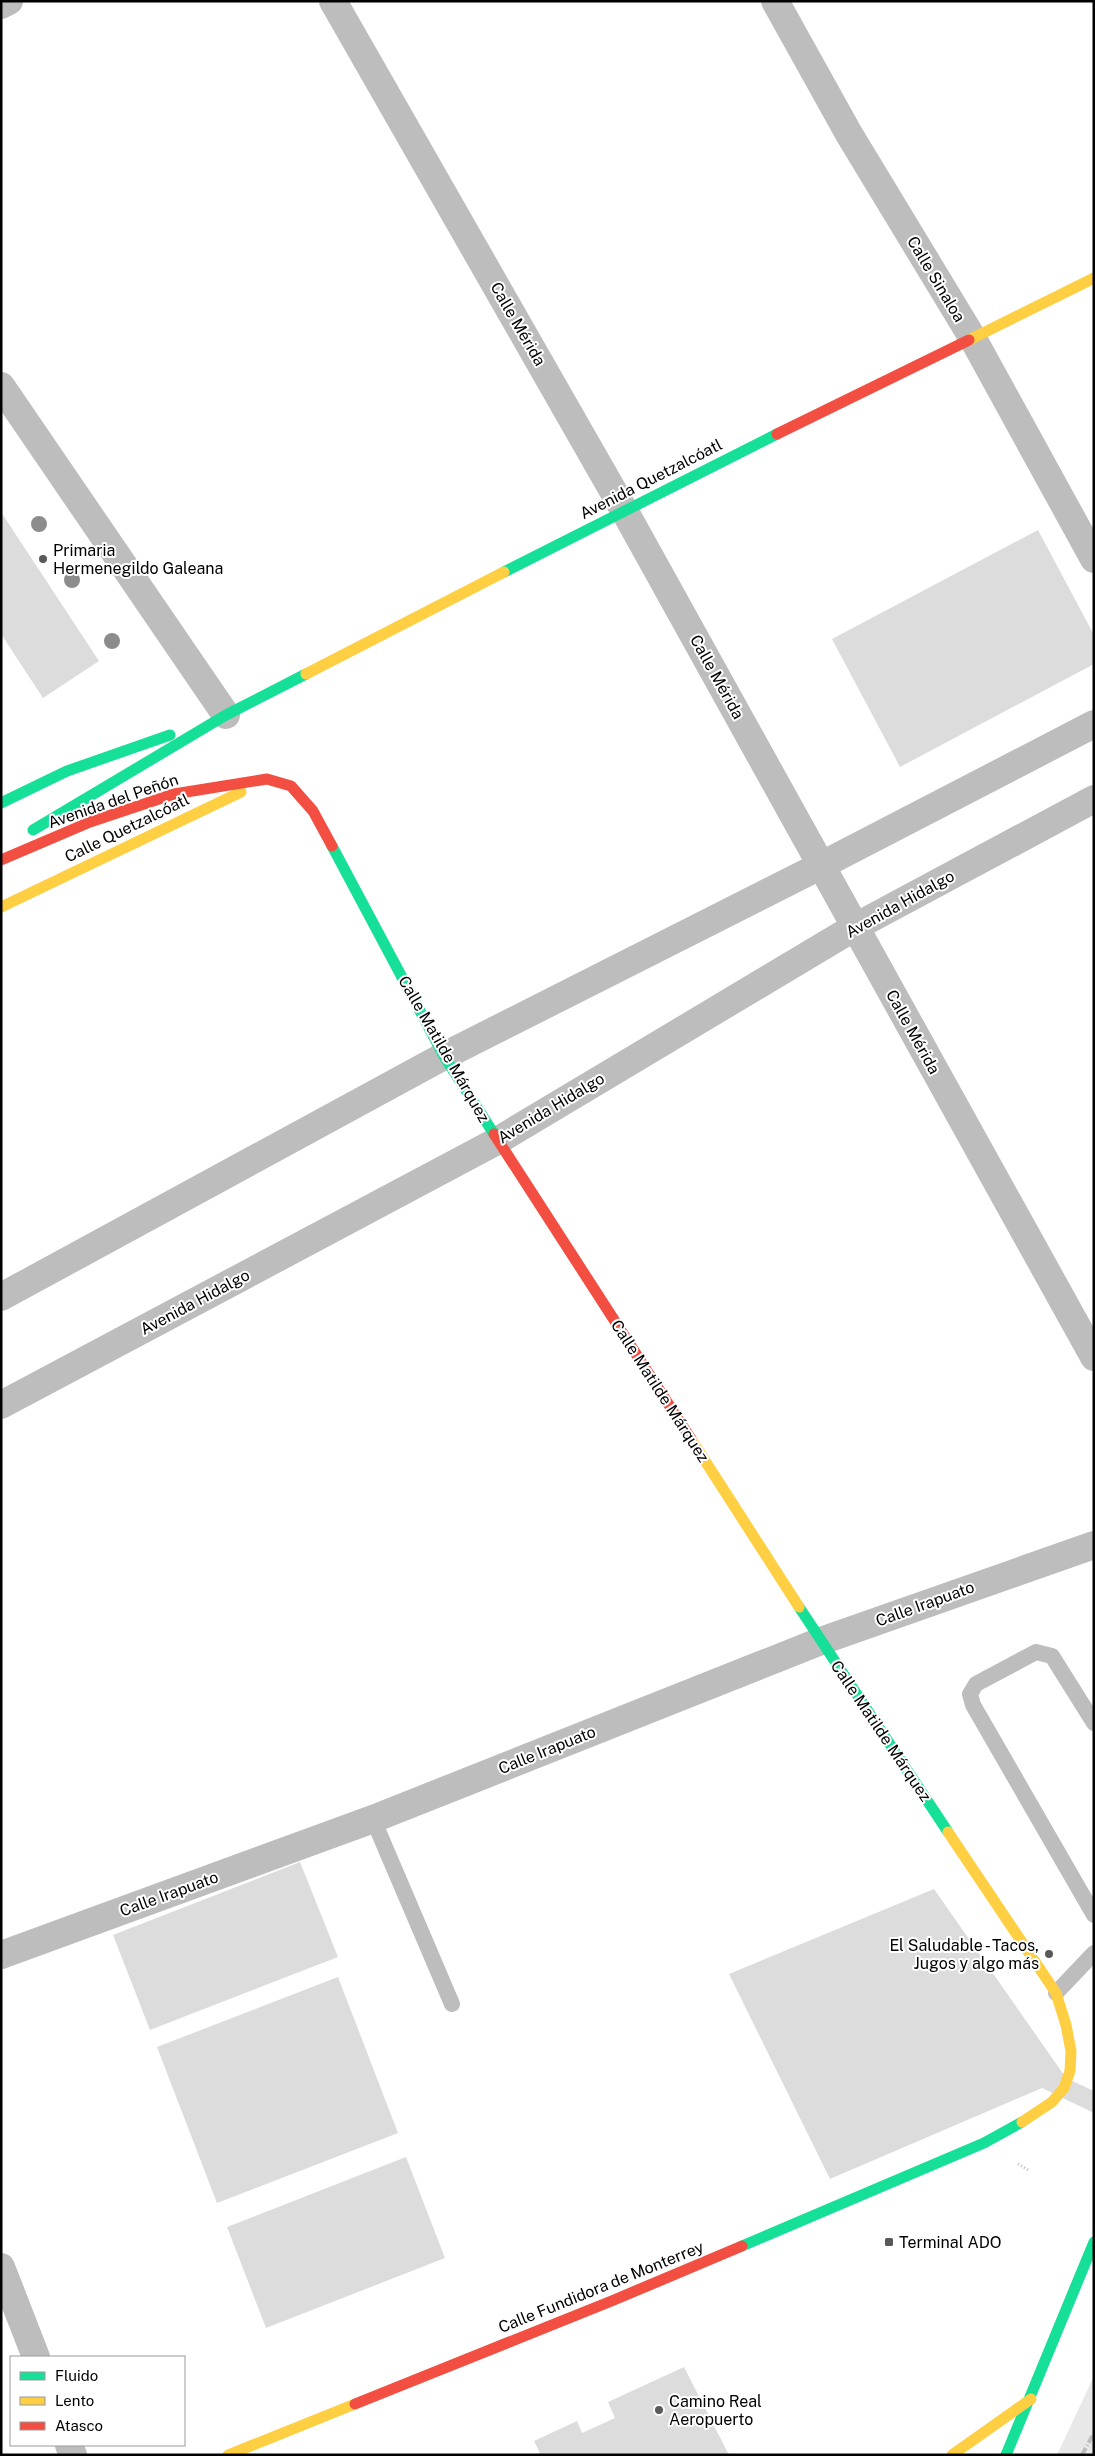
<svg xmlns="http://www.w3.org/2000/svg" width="1095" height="2456" viewBox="0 0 1095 2456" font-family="'Public Sans',sans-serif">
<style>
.green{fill:#e8e8e8}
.building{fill:#dcdcdc}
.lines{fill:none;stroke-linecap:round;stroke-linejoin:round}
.path{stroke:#b8b8b8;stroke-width:3;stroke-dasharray:1 2.5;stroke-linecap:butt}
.lane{stroke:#bdbdbd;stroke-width:16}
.street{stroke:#bdbdbd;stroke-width:28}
.fast{stroke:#16e098;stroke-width:11}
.slow{stroke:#ffcf43;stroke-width:11}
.jam{stroke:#f24e42;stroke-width:11}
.rail{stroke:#bdbdbd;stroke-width:4;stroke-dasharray:8 2.5 1 2.5;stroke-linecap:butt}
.tree{fill:#8c8c8c}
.poi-dot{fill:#595959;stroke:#fff;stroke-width:2}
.labels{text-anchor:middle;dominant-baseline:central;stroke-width:4;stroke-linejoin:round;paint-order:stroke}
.street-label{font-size:16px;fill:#000;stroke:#fff}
.poi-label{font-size:16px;fill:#000;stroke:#fff;text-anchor:start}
</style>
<rect width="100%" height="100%" fill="#fff"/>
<path class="green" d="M 1094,2376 L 1094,2455 L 1057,2455 Z"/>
<path class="building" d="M 1,512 L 99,661 L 43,698 L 1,634 Z
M 1038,530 L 1094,635 L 1094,664 L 900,767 L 832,639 Z
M 300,1862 L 338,1957 L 150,2030 L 113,1935 Z
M 934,1889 L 1066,2078 L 1094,2091 L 1094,2113 L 1042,2088 L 830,2179 L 729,1974 Z
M 338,1977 L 398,2133 L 217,2203 L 157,2047 Z
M 406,2157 L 445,2258 L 266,2328 L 227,2227 Z
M 684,2367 L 729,2455 L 536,2455 L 540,2453 L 534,2441 L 577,2421 L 582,2433 L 615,2418 L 608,2402 Z"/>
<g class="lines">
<path class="path" d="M 1018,2164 L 1030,2171"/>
<path class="lane" d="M 1094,1723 L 1052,1656 L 1036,1652 L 976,1684 L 970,1694 L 973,1705 L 1094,1915
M 373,1819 L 452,2004
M 1056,1993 L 1094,1953"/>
<path class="street" d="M 333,1 L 624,510 L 1094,1357
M 775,1 L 849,134 L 972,337 L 1094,559
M 1,5 L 9,1
M 1,386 L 226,715
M 1,1297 L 444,1056 L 820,866 L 1094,724
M 1,1405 L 497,1141 L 855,927 L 1094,799
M 1,1955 L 373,1819 L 821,1641 L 1094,1545
M 1,2267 L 36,2357
M 69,2445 L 73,2455"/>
<path class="fast" d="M 504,572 L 777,434
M 1,803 L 67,771 L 170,735
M 33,830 L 226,715 L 306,674
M 332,846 L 444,1056 L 494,1134
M 799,1607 L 948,1832
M 742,2246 L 984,2143 L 1022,2122
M 1006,2455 L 1094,2242"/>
<path class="slow" d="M 969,340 L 1094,278
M 306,674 L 504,572
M 1,907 L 241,792
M 691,1439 L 799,1607
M 948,1832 L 1056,1993 L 1066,2025 L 1071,2051 L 1070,2071 L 1064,2088 L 1052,2102 L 1022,2122
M 228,2455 L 355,2404
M 952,2455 L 1031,2399"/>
<path class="jam" d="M 777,434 L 969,340
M 1,860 L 90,822 L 174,794 L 267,779 L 291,786 L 313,811 L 332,846
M 494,1134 L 691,1439
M 355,2404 L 614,2300 L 742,2246"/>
<path class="rail" d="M 1082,2455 L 1094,2433"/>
</g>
<g class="tree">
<circle cx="39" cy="524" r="8"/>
<circle cx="72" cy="580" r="8"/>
<circle cx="112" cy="641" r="8"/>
</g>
<g class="poi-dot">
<circle cx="43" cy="559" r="5"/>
<circle cx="1049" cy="1954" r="5"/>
<rect x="884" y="2237" width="10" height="10" rx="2.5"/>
<circle cx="659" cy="2410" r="5"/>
</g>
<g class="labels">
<g class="street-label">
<text transform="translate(936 279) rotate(59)">Calle Sinaloa</text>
<text transform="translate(518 324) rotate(60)">Calle Mérida</text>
<text transform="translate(651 479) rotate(-27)">Avenida Quetzalcóatl</text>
<text transform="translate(717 677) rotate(61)">Calle Mérida</text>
<text transform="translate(113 801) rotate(-19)">Avenida del Peñón</text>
<text transform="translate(127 828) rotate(-26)">Calle Quetzalcóatl</text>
<text transform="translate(900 904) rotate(-29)">Avenida Hidalgo</text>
<text transform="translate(913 1032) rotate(61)">Calle Mérida</text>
<text transform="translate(444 1049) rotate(60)">Calle Matilde Márquez</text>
<text transform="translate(551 1108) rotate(-31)">Avenida Hidalgo</text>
<text transform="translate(195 1302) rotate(-28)">Avenida Hidalgo</text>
<text transform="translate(660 1391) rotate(57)">Calle Matilde Márquez</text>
<text transform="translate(925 1604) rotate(-20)">Calle Irapuato</text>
<text transform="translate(881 1731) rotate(56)">Calle Matilde Márquez</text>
<text transform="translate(547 1750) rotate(-22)">Calle Irapuato</text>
<text transform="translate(169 1894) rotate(-20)">Calle Irapuato</text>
<text transform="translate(601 2287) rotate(-22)">Calle Fundidora de Monterrey</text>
</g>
<g class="poi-label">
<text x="53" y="550">Primaria<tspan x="53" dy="18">Hermenegildo Galeana</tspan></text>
<text x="1039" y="1945" text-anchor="end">El Saludable - Tacos,<tspan x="1039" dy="18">Jugos y algo más</tspan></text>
<text x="899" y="2242">Terminal ADO</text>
<text x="669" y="2401">Camino Real<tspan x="669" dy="18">Aeropuerto</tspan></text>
</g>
</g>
<rect width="1095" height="2456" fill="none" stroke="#000000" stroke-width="5"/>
<rect x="10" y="2356" width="175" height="90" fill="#ffffff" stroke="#999999"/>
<rect x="20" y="2372" width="25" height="8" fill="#16e098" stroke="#999999"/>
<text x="55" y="2381" font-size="15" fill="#000000">Fluido</text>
<rect x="20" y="2397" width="25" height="8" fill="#ffcf43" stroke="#999999"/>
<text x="55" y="2406" font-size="15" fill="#000000">Lento</text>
<rect x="20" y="2422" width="25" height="8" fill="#f24e42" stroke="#999999"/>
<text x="55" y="2431" font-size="15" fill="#000000">Atasco</text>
</svg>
